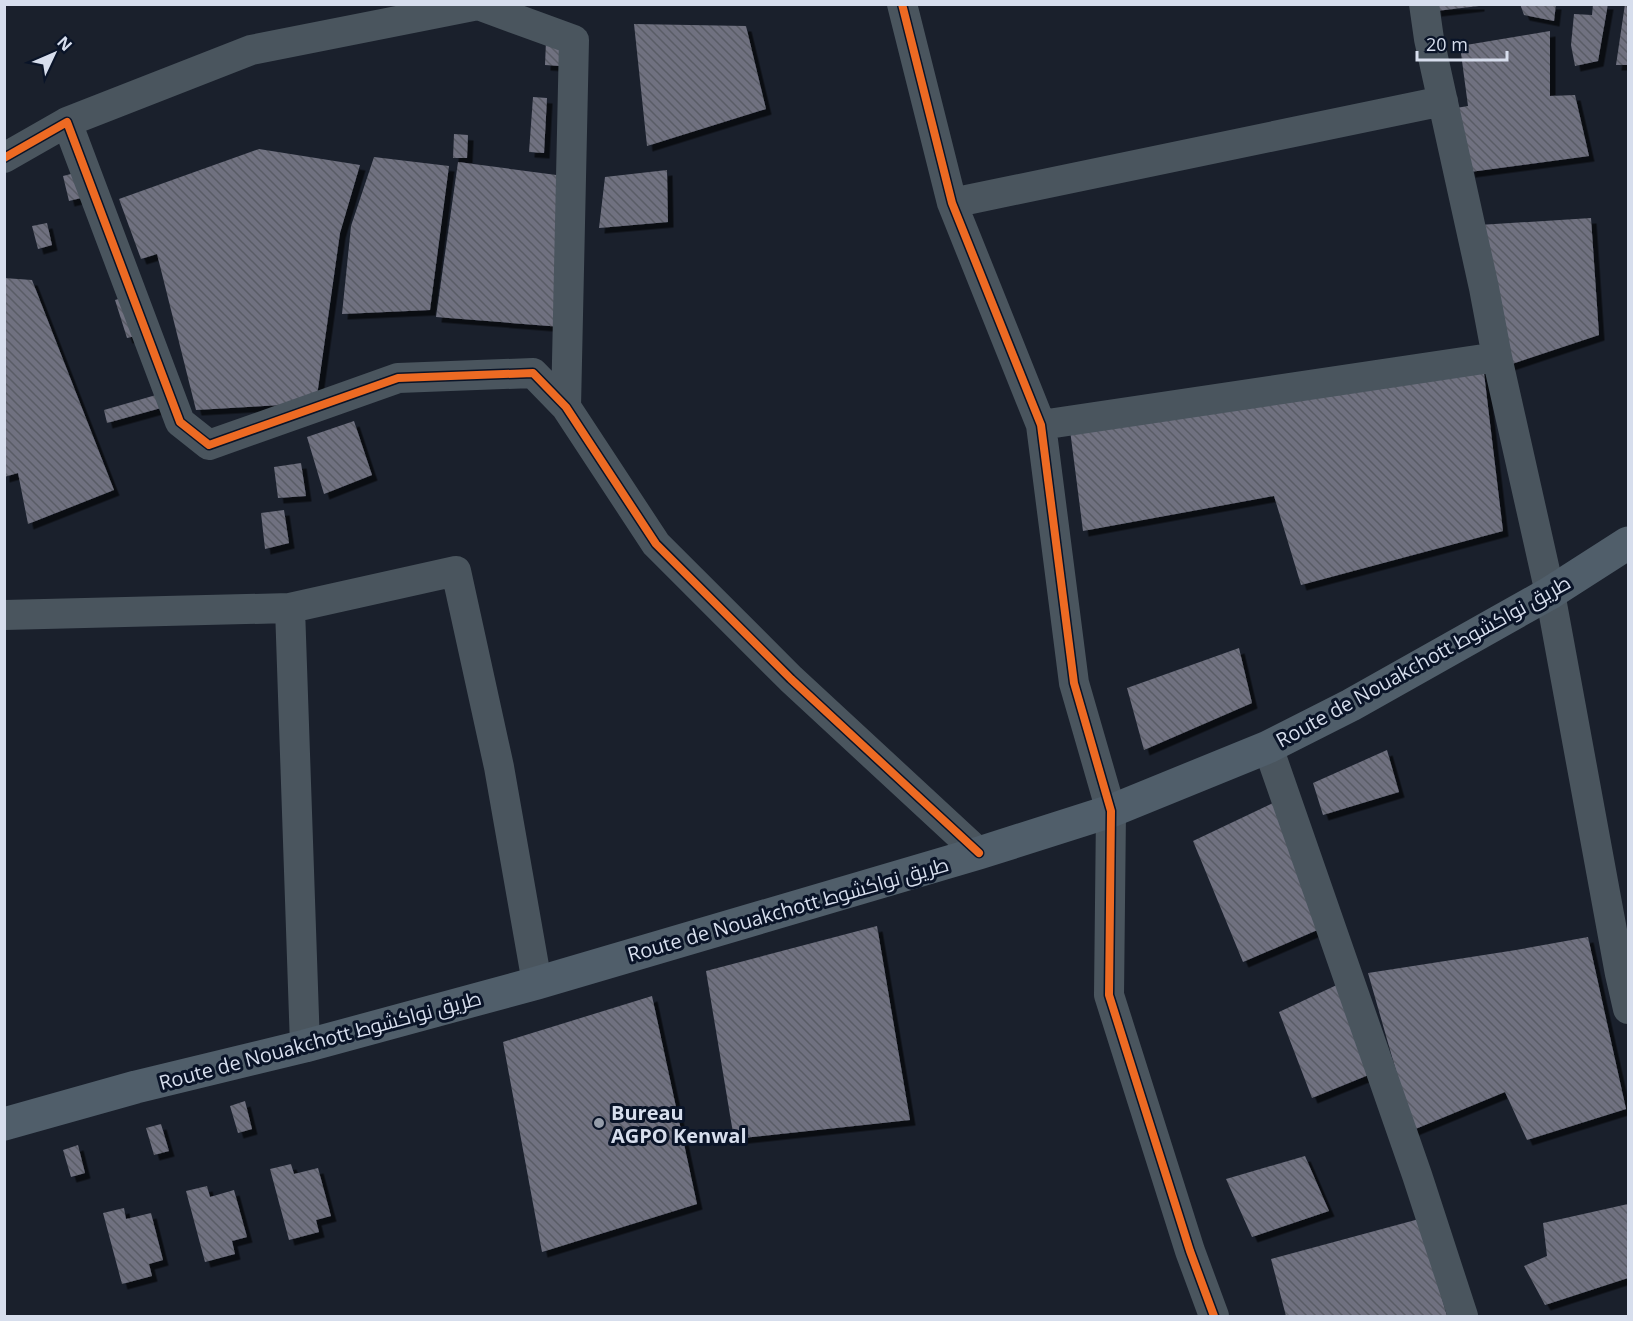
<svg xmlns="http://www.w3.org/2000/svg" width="1633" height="1321" viewBox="0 0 1633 1321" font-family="'Open Sans',Cairo,sans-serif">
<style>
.building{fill:url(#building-back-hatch);filter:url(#shadow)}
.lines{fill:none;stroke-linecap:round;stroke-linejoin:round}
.minor{stroke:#4a555e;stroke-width:30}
.trunk{stroke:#505e6a;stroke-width:33}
.cycleway-casing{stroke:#0a1428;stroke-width:11}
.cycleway{stroke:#ed6a23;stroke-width:8}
.poi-dot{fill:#959ca9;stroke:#0a1428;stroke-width:2}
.labels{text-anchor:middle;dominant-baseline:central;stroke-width:6;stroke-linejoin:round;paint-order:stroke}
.street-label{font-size:20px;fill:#d7deed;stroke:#0a1428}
.poi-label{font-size:20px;font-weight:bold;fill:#d7deed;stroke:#0a1428;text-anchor:start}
</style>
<defs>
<pattern id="building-back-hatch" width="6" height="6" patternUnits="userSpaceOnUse" patternTransform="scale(1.5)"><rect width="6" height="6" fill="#6f7180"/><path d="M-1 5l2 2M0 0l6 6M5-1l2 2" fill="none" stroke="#5a5c66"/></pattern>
<filter id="shadow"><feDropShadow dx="5.5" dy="5.5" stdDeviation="0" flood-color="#0009"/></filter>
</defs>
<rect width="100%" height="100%" fill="#1a202c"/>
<path class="building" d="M 1435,4 L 1479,4 L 1479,6 L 1436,11 Z
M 1520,4 L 1556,4 L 1554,21 L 1524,15 Z
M 1593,4 L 1608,4 L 1598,61 L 1575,66 L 1571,45 L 1574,14 L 1592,15 Z
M 1625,4 L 1628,4 L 1628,65 L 1616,65 Z
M 634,24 L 746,26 L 766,109 L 647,146 Z
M 1550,31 L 1550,96 L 1575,95 L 1589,156 L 1470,172 L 1456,108 L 1468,106 L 1460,46 Z
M 546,41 L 560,41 L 560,66 L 545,65 Z
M 533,97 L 547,98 L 544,153 L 529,152 Z
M 454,134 L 468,135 L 467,158 L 453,158 Z
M 259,149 L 360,165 L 340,233 L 316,403 L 196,410 L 157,254 L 141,259 L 119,199 Z
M 374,157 L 449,166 L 430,310 L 342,314 L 351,226 Z
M 458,162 L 564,176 L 562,327 L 436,317 Z
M 667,170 L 668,222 L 599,228 L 605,177 Z
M 79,172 L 85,197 L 69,201 L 63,176 Z
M 1591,218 L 1599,335 L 1506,366 L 1479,225 Z
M 47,223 L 52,245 L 38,249 L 32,226 Z
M 4,278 L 32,280 L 114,490 L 28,524 L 18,473 L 4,477 Z
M 129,296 L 140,335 L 127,338 L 115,300 Z
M 1483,365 L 1503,531 L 1301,585 L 1274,496 L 1083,531 L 1070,430 Z
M 156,395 L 161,408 L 107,423 L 104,410 Z
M 354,421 L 372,475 L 324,494 L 307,437 Z
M 301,463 L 306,496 L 278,498 L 274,467 Z
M 284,510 L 289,543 L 265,549 L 261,513 Z
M 1239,648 L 1252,703 L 1144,750 L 1127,688 Z
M 1387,750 L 1399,792 L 1323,815 L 1313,783 Z
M 1277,801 L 1329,925 L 1243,962 L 1193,841 Z
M 877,926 L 910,1120 L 734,1139 L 706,971 Z
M 1588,937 L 1626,1109 L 1527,1140 L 1505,1092 L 1413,1130 L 1368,973 L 1516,950 Z
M 1341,983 L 1371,1074 L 1312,1098 L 1279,1012 Z
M 652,996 L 697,1204 L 542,1252 L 503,1042 Z
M 245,1101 L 252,1129 L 238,1133 L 230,1106 Z
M 161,1124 L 169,1151 L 154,1155 L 146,1128 Z
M 78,1145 L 85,1173 L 71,1177 L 63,1150 Z
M 1305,1156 L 1329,1211 L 1252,1237 L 1226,1179 Z
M 291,1164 L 294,1174 L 318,1168 L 331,1216 L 316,1220 L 319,1232 L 289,1240 L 270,1169 Z
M 207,1186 L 210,1197 L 234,1190 L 247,1237 L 232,1241 L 235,1254 L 205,1262 L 186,1191 Z
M 1628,1204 L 1628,1278 L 1545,1305 L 1524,1266 L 1547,1256 L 1543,1223 Z
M 124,1208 L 126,1219 L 151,1213 L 163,1260 L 149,1264 L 152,1276 L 122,1284 L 103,1213 Z
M 1419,1219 L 1447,1316 L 1286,1316 L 1271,1259 Z"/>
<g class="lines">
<path class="minor" d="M 902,4 L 952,203 L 1041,425 L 1074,683 L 1111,811 L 1109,995 L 1190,1251 L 1214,1316
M 1424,4 L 1429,39 L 1484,288 L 1497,357 L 1550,593 L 1620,974 L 1628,1009
M 67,122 L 251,50 L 478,5 L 574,40 L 566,407
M 4,158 L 67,122 L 180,422 L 209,445 L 398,378 L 533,373 L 566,407 L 656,544 L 791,679 L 979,853
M 952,203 L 1443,101
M 1041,425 L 1497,357
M 290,608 L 456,571 L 499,767 L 537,983
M 4,615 L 290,608 L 305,1046
M 1268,747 L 1417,1175 L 1463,1316"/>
<path class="trunk" d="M 4,1124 L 136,1087 L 305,1046 L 537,983 L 979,853 L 1111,811 L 1268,747 L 1351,705 L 1550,593 L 1628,543"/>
<g class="cycleway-casing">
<path id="cycleway" d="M 902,4 L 952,203 L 1041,425 L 1074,683 L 1111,811 L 1109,995 L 1190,1251 L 1214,1316
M 4,158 L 67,122 L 180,422 L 209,445 L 398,378 L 533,373 L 566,407 L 656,544 L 791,679 L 979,853"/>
</g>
<use href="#cycleway" class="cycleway"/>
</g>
<circle class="poi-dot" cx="599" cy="1123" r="6"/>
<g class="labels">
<g class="street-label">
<text transform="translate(1423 661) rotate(-29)">Route de Nouakchott طريق نواكشوط</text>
<text transform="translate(788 909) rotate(-16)">Route de Nouakchott طريق نواكشوط</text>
<text transform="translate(320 1040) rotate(-15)">Route de Nouakchott طريق نواكشوط</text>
</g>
<g class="poi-label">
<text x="611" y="1112">Bureau<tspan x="611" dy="23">AGPO Kenwal</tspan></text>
</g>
</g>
<rect width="1633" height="1321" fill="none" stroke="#d7deed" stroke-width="12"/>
<g transform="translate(54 54) rotate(46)" stroke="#0a1428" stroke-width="4.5" paint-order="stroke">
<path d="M0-4.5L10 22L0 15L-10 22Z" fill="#d7deed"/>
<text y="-9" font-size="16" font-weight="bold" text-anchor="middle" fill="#d7deed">N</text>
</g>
<path d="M1417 51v9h90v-9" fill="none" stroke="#d7deed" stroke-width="3"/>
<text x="1426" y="51" font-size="18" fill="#d7deed" stroke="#0a1428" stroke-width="4.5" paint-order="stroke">20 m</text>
</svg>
